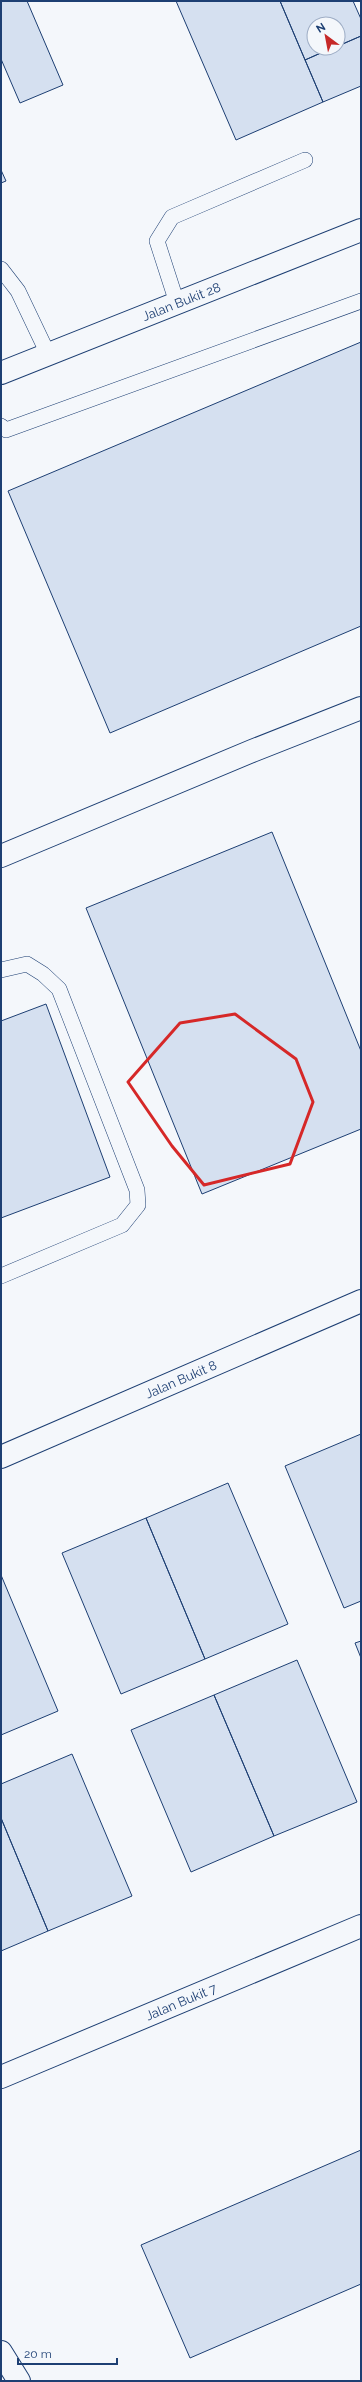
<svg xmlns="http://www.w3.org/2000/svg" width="362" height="2382" viewBox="0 0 362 2382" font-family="Raleway,sans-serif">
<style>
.building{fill:#d5e0f0;stroke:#1d3f73}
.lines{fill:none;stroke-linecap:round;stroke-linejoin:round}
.service-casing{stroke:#1d3f73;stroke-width:16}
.minor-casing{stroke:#1d3f73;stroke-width:24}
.service{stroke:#f4f7fb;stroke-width:15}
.minor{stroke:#f4f7fb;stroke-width:22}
.marked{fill:none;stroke:#d62828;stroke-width:3;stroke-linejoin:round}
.labels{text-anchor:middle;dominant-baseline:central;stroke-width:3;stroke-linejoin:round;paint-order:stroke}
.street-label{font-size:13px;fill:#1d3f73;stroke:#f4f7fb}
</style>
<rect width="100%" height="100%" fill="#f4f7fb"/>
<path class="building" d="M 1,1 L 27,1 L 63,85 L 20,103 L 1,59 Z
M 176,1 L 280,1 L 323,102 L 236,140 Z
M 280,1 L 353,1 L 361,19 L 361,36 L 338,46 L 338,24 L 314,24 L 314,48 L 332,48 L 305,60 Z
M 361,36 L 361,86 L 323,102 L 305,60 L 332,48 L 338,48 L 338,46 Z
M 1,170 L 6,181 L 1,183 Z
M 361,342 L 361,626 L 110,733 L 8,491 Z
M 272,832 L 361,1051 L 361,1129 L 202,1194 L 86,908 Z
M 46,1004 L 110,1177 L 1,1218 L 1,1021 Z
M 361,1434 L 361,1601 L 344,1608 L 285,1466 Z
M 228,1483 L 288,1624 L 205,1659 L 146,1518 Z
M 146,1518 L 205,1659 L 121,1694 L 62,1553 Z
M 1,1575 L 58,1711 L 1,1735 Z
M 361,1641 L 361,1658 L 355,1643 Z
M 297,1660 L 357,1802 L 274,1836 L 214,1695 Z
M 214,1695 L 274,1836 L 191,1872 L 131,1730 Z
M 72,1754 L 132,1896 L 48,1931 L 1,1818 L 1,1784 Z
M 1,1818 L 48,1931 L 1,1951 Z
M 361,2150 L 361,2284 L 190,2358 L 141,2245 Z"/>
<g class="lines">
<g class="service-casing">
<path id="service" d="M 1,269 L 18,291 L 48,354
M 177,303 L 157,241 L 172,217 L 305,160
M 1,426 L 6,430 L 361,301
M 1,970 L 27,964 L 43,974 L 59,989 L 137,1190 L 138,1205 L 122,1225 L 1,1276"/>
</g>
<g class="minor-casing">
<g id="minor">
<path id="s1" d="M 1,373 L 361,230"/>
<path d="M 1,856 L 252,751 L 361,708"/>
<path id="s2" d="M 1,1457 L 361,1301"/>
<path id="s3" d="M 1,2077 L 361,1926"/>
<path d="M 1,2352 L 19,2381"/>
</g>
</g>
<use href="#service" class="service"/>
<use href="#minor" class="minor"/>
</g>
<path class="marked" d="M 235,1014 L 296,1059 L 313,1102 L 290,1164 L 204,1185 L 172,1146 L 128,1082 L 180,1023 Z"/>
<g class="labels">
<g class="street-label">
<text stroke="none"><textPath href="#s1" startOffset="194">Jalan Bukit 28</textPath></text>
<text stroke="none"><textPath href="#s2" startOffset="196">Jalan Bukit 8</textPath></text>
<text stroke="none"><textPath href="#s3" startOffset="195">Jalan Bukit 7</textPath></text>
</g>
</g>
<rect width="362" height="2382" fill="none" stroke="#1d3f73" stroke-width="4"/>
<g transform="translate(326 36) rotate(328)"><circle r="19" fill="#f4f7fb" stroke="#9eadc5"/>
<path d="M0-3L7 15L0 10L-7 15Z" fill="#c62828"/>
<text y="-6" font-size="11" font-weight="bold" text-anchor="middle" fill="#1d3f73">N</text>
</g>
<path d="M18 2358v6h99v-6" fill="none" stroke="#1d3f73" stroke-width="2"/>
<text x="24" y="2358" font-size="12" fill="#1d3f73" stroke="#f4f7fb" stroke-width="3" paint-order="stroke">20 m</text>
</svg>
